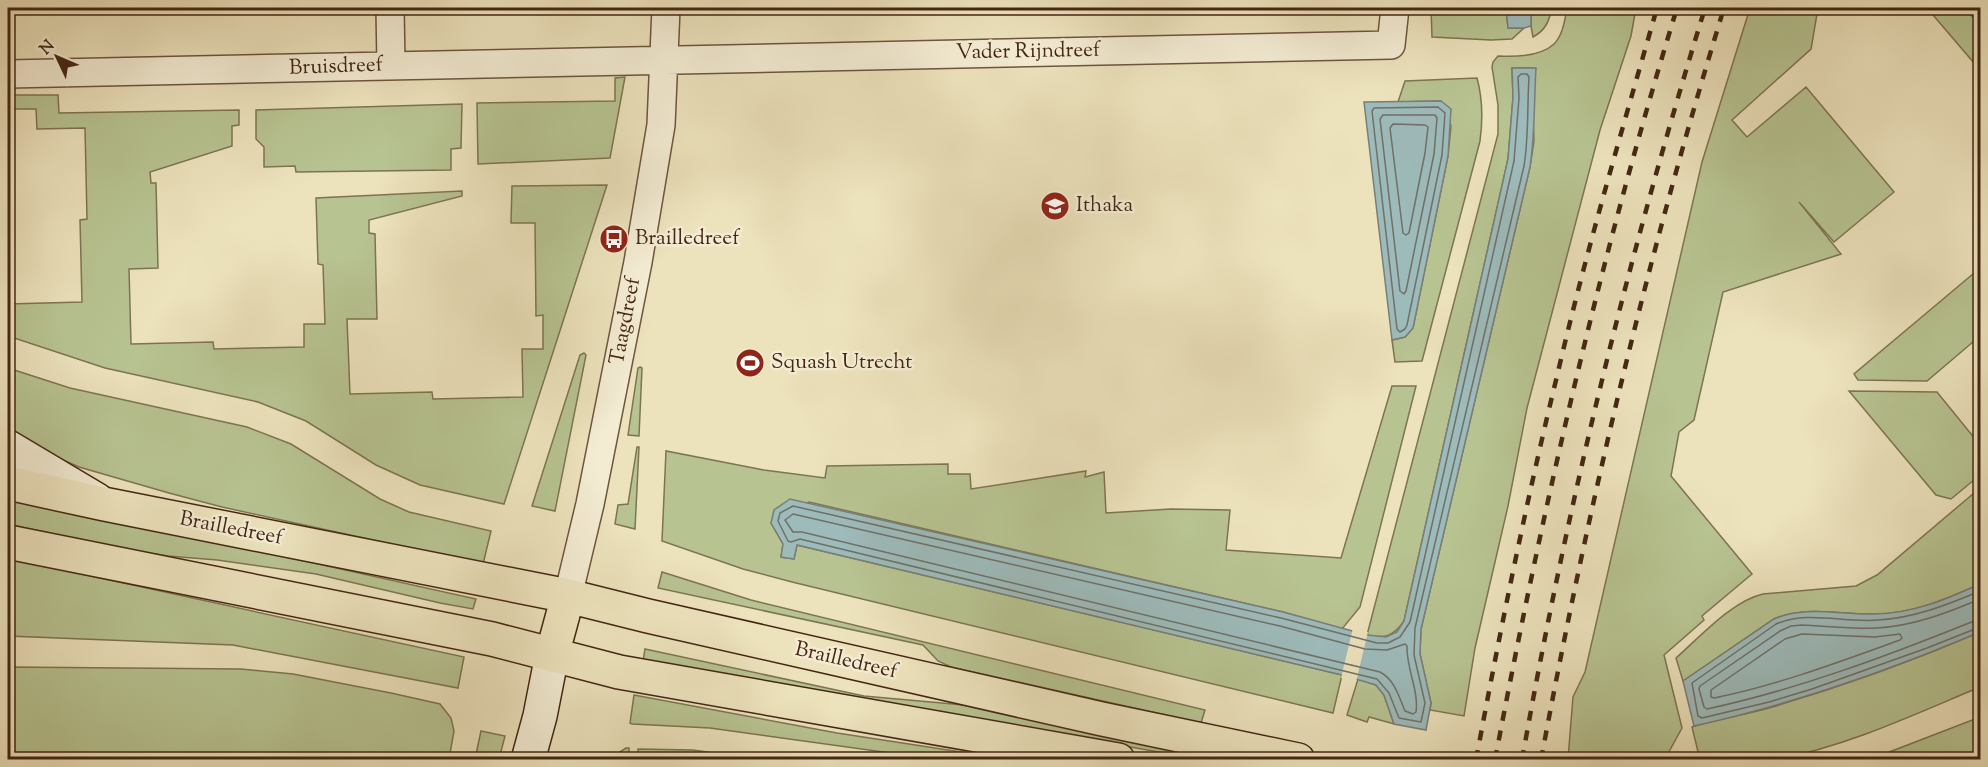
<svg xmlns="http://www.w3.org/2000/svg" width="1988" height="767" viewBox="0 0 1988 767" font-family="'Sorts Mill Goudy',serif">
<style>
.green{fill:#b7c391;stroke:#7e7452;stroke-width:1.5}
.water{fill:#9dbbbb;stroke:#797f78;stroke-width:1.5}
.pier{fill:#ece2bc}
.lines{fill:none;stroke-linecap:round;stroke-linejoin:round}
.shore{stroke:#707067;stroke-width:1.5}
.street-casing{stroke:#6e553d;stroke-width:30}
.secondary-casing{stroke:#442613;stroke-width:36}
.primary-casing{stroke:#442613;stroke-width:36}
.street{stroke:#f3ecd3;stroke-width:27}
.secondary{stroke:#f3ecd3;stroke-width:33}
.primary{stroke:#ece2bc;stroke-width:33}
.rail{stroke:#442613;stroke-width:4.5;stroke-dasharray:10 10;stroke-linecap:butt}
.labels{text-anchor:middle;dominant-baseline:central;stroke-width:5;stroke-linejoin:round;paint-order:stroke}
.street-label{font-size:21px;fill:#442613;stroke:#f3ecd3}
.poi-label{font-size:21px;fill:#442613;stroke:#f3ecd3;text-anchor:start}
</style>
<rect width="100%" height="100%" fill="#ece2bc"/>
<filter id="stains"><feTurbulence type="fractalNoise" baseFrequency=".00333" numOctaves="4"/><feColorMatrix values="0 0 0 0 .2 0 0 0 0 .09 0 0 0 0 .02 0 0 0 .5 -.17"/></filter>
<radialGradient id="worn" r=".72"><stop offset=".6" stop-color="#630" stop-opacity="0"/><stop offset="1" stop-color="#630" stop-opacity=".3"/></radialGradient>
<path class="green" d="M 1431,8 L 1506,8 L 1508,28 L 1524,28 L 1512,39 L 1491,40 L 1432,37 Z
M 1531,8 L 1552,8 C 1549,21 1546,30 1533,37 L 1531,26 Z
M 1567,8 L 1636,8 L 1631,36 L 1600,130 L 1527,408 L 1508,506 L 1475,648 L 1464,716 L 1430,710 L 1431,703 L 1420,654 L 1421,629 L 1530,167 L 1534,141 L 1533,112 L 1535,68 L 1512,68 L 1513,97 L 1508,159 L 1404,621 C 1394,636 1385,639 1367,635 L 1498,134 L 1498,105 L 1492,67 L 1493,62 L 1498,56 C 1515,57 1541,56 1554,44 C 1563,35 1565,19 1567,8 Z
M 1750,8 L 1818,8 L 1811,49 L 1732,120 L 1747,137 L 1806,87 L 1894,192 L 1834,242 L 1799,202 L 1841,254 L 1723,292 L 1694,420 L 1679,432 L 1671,476 L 1752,574 L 1702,616 L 1704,620 L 1664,655 L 1682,728 L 1665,759 L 1568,759 L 1573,697 L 1585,672 L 1702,162 Z
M 1927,8 L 1965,8 L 1980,26 L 1980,70 Z
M 625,77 L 610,158 L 478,164 L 477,103 L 615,101 L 615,78 Z
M 1477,78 C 1483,100 1483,119 1480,141 L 1422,361 L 1395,362 L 1392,340 L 1405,337 L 1413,328 L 1448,156 L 1451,126 L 1441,101 L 1398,102 L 1405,81 Z
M 8,95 L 58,95 L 59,113 L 239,110 L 239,125 L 232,126 L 232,146 L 150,172 L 151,183 L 156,183 L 158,268 L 129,269 L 131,344 L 213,342 L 214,349 L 304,347 L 304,324 L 325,324 L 323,265 L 318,264 L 316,198 L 462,191 L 462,196 L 369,220 L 369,233 L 375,234 L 377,319 L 347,319 L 350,394 L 432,392 L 433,399 L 523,397 L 522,349 L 543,349 L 543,315 L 536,316 L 535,223 L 511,223 L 512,186 L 607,185 L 504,504 L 420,485 L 376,465 L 306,421 L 258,402 L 105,368 L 8,336 L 8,304 L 82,302 L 80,220 L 87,219 L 85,128 L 37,129 L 36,109 L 8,109 Z
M 462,104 L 461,148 L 451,149 L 451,170 L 296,172 L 295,166 L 264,167 L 264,147 L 256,139 L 256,110 Z
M 1980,268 L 1980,336 L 1927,381 L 1858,380 L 1854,374 Z
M 584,353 L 586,355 L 555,511 L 532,506 L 580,355 Z
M 640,367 L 642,368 L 639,436 L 628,435 L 638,368 Z
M 8,368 L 70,388 L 247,427 L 291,444 L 380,499 L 409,512 L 491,531 L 483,564 L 222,507 L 169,493 L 79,467 L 8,436 Z
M 1392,386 L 1416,386 L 1360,607 L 1342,629 L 1283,612 L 809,502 L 771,523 L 783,544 L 781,557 L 794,559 L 797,545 L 1342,675 L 1333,713 L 792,582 L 743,569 L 662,541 L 666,451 L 764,470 L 825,478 L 827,466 L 948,464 L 948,474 L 970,474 L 971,489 L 1086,471 L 1085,477 L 1104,472 L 1106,513 L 1171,509 L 1230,510 L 1226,550 L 1341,558 Z
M 1849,391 L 1937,392 L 1980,445 L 1980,475 L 1951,499 L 1936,495 Z
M 637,447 L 639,447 L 635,529 L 615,524 L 618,505 L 628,504 Z
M 1980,488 L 1980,584 C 1947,599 1912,614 1874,614 C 1840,615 1805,605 1774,619 L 1683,681 L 1676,658 C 1700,637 1732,601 1763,594 L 1856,586 L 1877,575 Z
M 8,495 L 476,599 L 473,609 L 440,603 L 316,574 L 217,560 L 168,556 L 117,548 L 8,524 Z
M 8,558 L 464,657 L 458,688 L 233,645 L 8,636 Z
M 662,572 L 751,600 L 1205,710 L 1201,723 L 951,667 L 938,661 L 923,645 L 658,588 Z
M 1980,632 L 1980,687 C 1915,714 1848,746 1778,759 C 1757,763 1722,759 1700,760 L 1692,727 C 1718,718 1746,715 1772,707 C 1843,686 1913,661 1980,632 Z
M 645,649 L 864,696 L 964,705 L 1232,759 L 1198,759 L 643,661 Z
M 8,667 L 241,669 L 293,674 L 391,693 L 440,704 L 451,718 L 454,731 L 449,759 L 87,760 L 75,757 L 8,752 Z
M 1358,679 L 1376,685 L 1384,695 L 1394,724 L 1369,717 L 1367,722 L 1347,715 Z
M 634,695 L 837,733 L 1007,759 L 934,759 L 710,728 L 632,724 L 630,723 Z
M 1980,717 L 1980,754 L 1969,759 L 1871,759 Z
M 481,731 L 505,736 L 499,759 L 475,759 Z
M 626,748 L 629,748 L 629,755 L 638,754 L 638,749 L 693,750 L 757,759 L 609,759 Z"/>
<path class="water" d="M 1506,8 L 1531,8 L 1531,26 L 1524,28 L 1508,28 Z
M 1512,68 L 1536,68 C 1534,101 1535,134 1530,167 L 1421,629 L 1420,654 L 1431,703 L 1426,730 L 1394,724 L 1384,695 L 1376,685 L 1342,675 L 797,545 L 794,559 L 781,557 L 783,544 L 771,523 L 774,510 L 790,499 L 1283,612 L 1367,635 L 1386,637 L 1397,632 L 1404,621 L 1508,159 L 1513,97 Z
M 1441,101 L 1451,109 L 1448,156 L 1413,328 L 1405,337 L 1392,340 L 1364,102 Z
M 1980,584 L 1980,632 C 1888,671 1793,704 1694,726 L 1683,681 L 1774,619 C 1805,605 1840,615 1874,614 C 1912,614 1947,599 1980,584 Z"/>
<path class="pier" d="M 1353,628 L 1368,632 L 1356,682 L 1341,678 Z"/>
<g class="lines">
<path class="shore" d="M 1521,74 L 1527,74 L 1529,77 C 1527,107 1529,136 1524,166 L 1415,628 L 1414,655 L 1425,703 L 1421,722 L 1399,718 L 1389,693 L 1377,679 L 800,539 L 791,542 L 788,541 L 778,521 L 780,513 L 793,506 L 1281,618 L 1377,643 L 1388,643 L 1400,637 L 1410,622 L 1514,161 L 1519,98 L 1518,77 Z
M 1438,107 L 1445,113 L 1442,155 L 1407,325 L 1405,329 L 1400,332 L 1397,329 L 1372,111 L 1374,108 Z
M 1383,115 L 1435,115 L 1437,118 L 1434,154 L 1406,291 L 1404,294 L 1400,291 L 1380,119 Z
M 1393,124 L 1425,125 L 1428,127 L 1425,153 L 1409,233 L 1406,235 L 1403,233 L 1390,128 Z
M 793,514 L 1280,626 L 1365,649 L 1387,650 L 1405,644 L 1407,646 C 1406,668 1419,690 1416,712 L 1413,714 L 1405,711 C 1399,697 1395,680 1380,672 L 802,532 L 793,532 L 785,520 Z
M 1980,591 C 1947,605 1914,618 1878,620 C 1844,623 1808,610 1776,624 L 1692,683 L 1698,716 L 1702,718 L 1769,702 L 1812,689 L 1927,648 L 1980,627
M 1980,599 C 1947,613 1913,626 1877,628 C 1852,629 1826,626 1802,625 L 1791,626 L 1780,631 L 1700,686 L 1699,689 L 1704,707 L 1707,709 C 1799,689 1887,656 1974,621 L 1980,620
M 1802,634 L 1875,637 L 1900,634 L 1902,638 L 1900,640 C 1839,662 1778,685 1714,698 L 1711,697 L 1711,690 L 1785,639 Z"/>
<g class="street-casing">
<path id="street" d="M 390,8 L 391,65
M 8,74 L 1391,45 L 1395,8
M 568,596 L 590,504 L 638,262 L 661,125 L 666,8"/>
</g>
<g class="secondary-casing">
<path id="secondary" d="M 8,447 L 97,500
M 528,760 L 540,716 L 552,655"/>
</g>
<g class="primary-casing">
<path id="primary" d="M 8,483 L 104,504 L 568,596 L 648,616 L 1102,719 L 1298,760
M 8,542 L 492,639 L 619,672 L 1118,760
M 552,655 L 568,596"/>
</g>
<use href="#street" class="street"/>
<use href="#secondary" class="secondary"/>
<use href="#primary" class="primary"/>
<path class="rail" d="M 1476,760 C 1500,631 1526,503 1557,376 C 1586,252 1622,130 1657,8
M 1495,760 C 1543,506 1601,255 1677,8
M 1522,760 C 1567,505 1629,254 1705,8
M 1541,760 C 1588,506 1648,255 1724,8"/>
</g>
<defs>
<g id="school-disc" transform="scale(1.5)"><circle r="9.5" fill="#8f2418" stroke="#f3ecd3"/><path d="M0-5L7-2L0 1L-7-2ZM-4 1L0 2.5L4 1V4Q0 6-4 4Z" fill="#fff"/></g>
<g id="bus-disc" transform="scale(1.5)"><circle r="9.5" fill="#8f2418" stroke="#f3ecd3"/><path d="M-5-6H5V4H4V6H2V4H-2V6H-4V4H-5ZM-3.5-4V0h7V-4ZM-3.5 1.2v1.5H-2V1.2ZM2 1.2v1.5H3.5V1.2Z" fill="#fff"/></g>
<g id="stadium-disc" transform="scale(1.5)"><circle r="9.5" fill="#8f2418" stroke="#f3ecd3"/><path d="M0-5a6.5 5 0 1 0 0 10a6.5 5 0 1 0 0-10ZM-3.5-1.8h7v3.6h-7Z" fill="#fff"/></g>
</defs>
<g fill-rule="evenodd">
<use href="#school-disc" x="1055" y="206"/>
<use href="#bus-disc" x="614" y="239"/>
<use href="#stadium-disc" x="750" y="363"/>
</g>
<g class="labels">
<g class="street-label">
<text transform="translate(1028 52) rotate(-1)">Vader Rijndreef</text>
<text transform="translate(336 67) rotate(-2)">Bruisdreef</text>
<text transform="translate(626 321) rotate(-79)">Taagdreef</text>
<text transform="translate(231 529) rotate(11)">Brailledreef</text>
<text transform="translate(846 661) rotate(13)">Brailledreef</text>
</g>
<g class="poi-label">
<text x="1076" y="206">Ithaka</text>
<text x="635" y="239">Brailledreef</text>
<text x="771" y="363">Squash Utrecht</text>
</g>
</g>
<rect width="1988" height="767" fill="none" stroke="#ece2bc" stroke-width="30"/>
<rect x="9" y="9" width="1970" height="749" fill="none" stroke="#442613" stroke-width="3"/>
<rect x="15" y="15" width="1958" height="737" fill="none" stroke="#442613" stroke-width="1.5"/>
<g transform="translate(57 57) rotate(314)" stroke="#f3ecd3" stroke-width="4.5" paint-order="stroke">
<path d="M0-4.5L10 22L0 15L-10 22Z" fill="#442613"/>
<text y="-9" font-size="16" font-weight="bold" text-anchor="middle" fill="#442613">N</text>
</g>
<rect width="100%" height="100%" filter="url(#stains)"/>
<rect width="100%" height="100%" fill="url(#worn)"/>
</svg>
